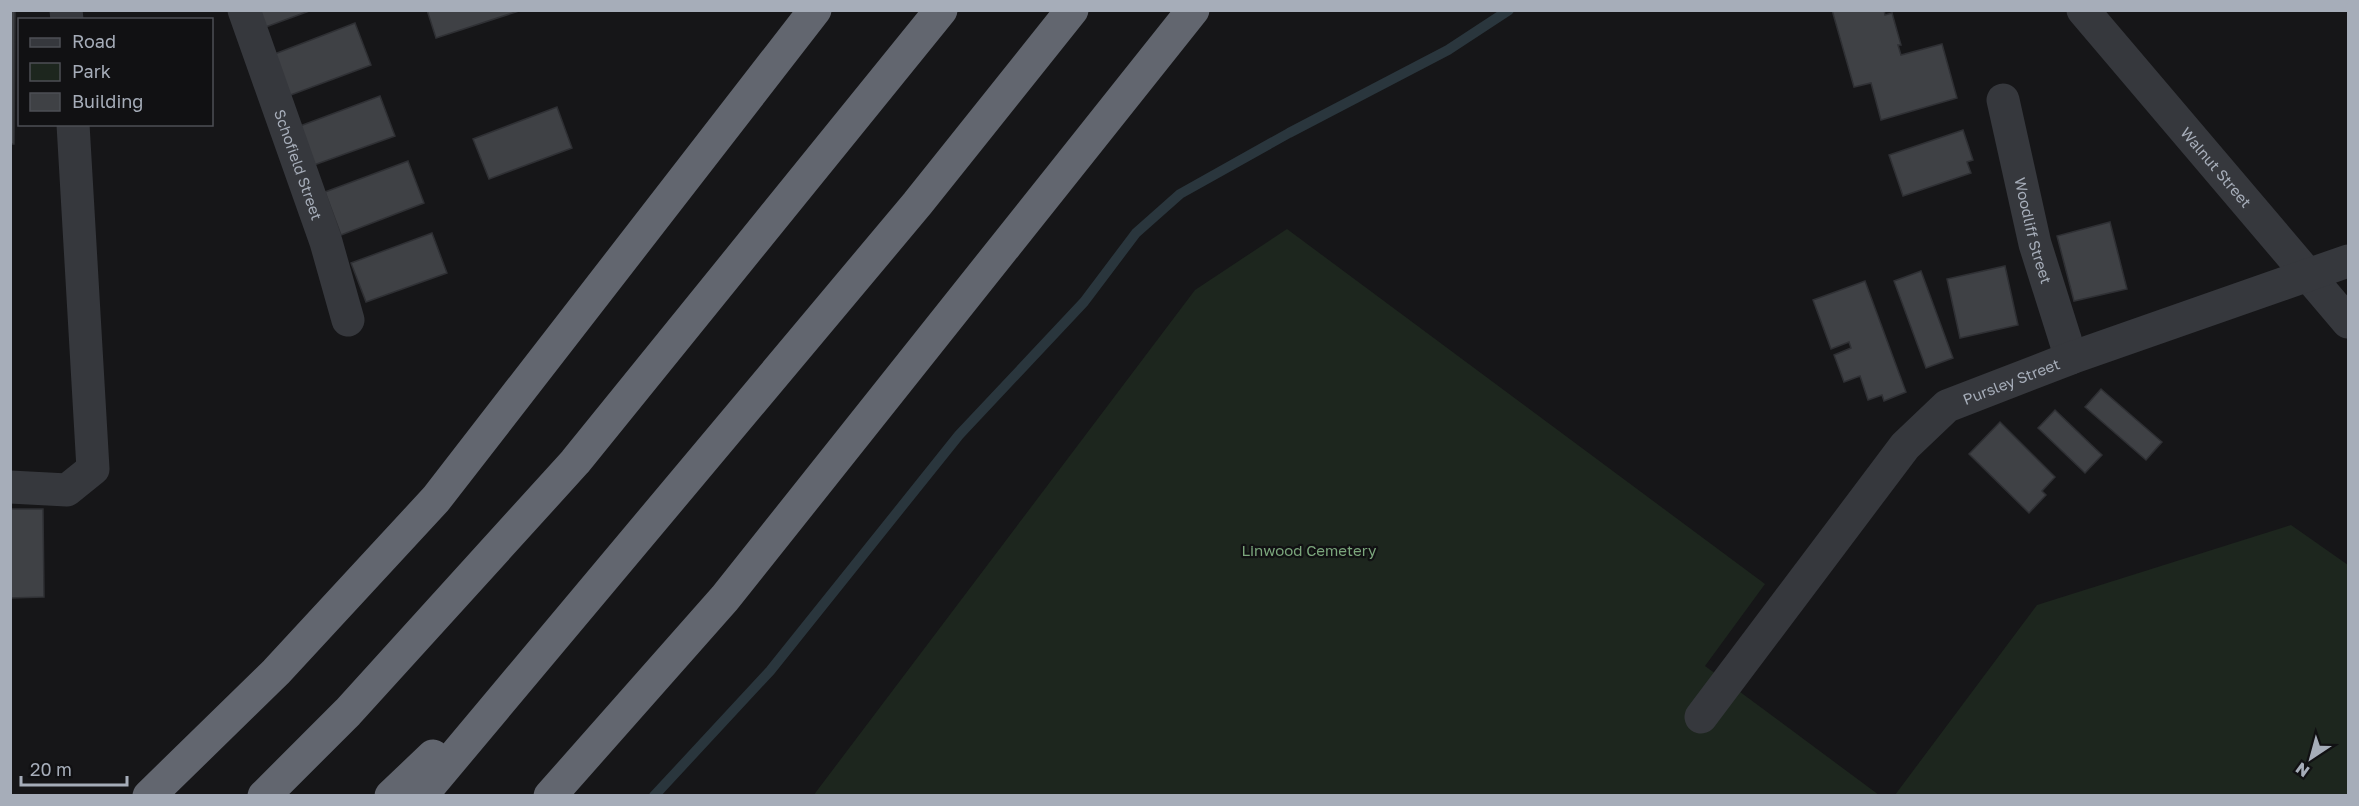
<svg xmlns="http://www.w3.org/2000/svg" width="2359" height="806" viewBox="0 0 2359 806" font-family="'Golos Text',sans-serif">
<style>
.green{fill:#1d261e}
.lines{fill:none;stroke-linecap:round;stroke-linejoin:round}
.stream{stroke:#2a363d;stroke-width:10}
.building{fill:#3f4145;stroke:#2f3034;stroke-width:1.5}
.minor{stroke:#36383d;stroke-width:33}
.highway{stroke:#62666f;stroke-width:33}
.labels{text-anchor:middle;dominant-baseline:central;stroke-width:4.5;stroke-linejoin:round;paint-order:stroke}
.street-label{font-size:15px;fill:#a6adb9;stroke:#111113}
.park-label{font-size:15px;fill:#7ba67c;stroke:#111113}
</style>
<rect width="100%" height="100%" fill="#161618"/>
<path class="green" d="M 1287,229 L 1765,584 L 1705,666 L 1879,795 L 813,796 L 1195,290 Z
M 2291,525 L 2348,565 L 2348,795 L 1895,795 L 2037,605 Z"/>
<g class="lines">
<path class="stream" d="M 654,796 L 770,671 L 959,435 L 1084,302 L 1136,233 L 1180,194 L 1289,133 L 1448,50 L 1509,10"/>
</g>
<path class="building" d="M 10,10 L 15,10 L 14,144 L 10,144 Z
M 257,10 L 312,10 L 263,28 Z
M 427,10 L 522,10 L 436,38 Z
M 1832,10 L 1884,10 L 1885,15 L 1892,13 L 1901,45 L 1898,45 L 1901,55 L 1942,44 L 1957,98 L 1881,120 L 1871,83 L 1854,87 Z
M 355,23 L 371,65 L 288,96 L 272,55 Z
M 380,96 L 395,136 L 314,165 L 300,126 Z
M 557,107 L 572,148 L 489,179 L 473,139 Z
M 1963,130 L 1973,160 L 1967,162 L 1971,173 L 1903,196 L 1889,155 Z
M 408,161 L 424,203 L 341,235 L 325,192 Z
M 2110,222 L 2127,289 L 2074,301 L 2057,236 Z
M 432,233 L 447,273 L 366,302 L 351,263 Z
M 2005,266 L 2018,325 L 1960,338 L 1947,279 Z
M 1921,271 L 1953,358 L 1926,368 L 1894,281 Z
M 1865,281 L 1906,392 L 1884,401 L 1882,395 L 1868,400 L 1860,376 L 1844,382 L 1834,355 L 1851,348 L 1849,342 L 1831,349 L 1813,300 Z
M 2101,389 L 2162,442 L 2146,460 L 2085,407 Z
M 2055,410 L 2102,455 L 2085,473 L 2038,428 Z
M 2000,422 L 2055,477 L 2042,491 L 2046,495 L 2029,513 L 1969,454 Z
M 10,509 L 43,509 L 44,597 L 10,598 Z"/>
<g class="lines">
<g class="minor">
<path d="M 66,10 L 67,20"/>
<path id="s1" d="M 244,10 L 326,242 L 348,320"/>
<path id="s2" d="M 2083,10 L 2348,322"/>
<path id="s3" d="M 2003,100 L 2035,244 L 2071,358"/>
<path d="M 10,487 L 67,490 L 93,469 L 73,124"/>
<path id="s4" d="M 1701,717 L 1905,446 L 1947,406 L 2071,358 L 2348,261"/>
</g>
<path class="highway" d="M 149,796 L 276,672 L 436,499 L 815,10
M 264,796 L 348,712 L 575,462 L 941,10
M 391,796 L 433,756
M 421,796 L 917,204 L 1072,10
M 550,796 L 725,598 L 1193,10"/>
</g>
<g class="labels">
<g class="street-label">
<text stroke="none"><textPath href="#s1" startOffset="164">Schofield Street</textPath></text>
<text stroke="none"><textPath href="#s2" startOffset="206">Walnut Street</textPath></text>
<text stroke="none"><textPath href="#s3" startOffset="134">Woodliff Street</textPath></text>
<text stroke="none"><textPath href="#s4" startOffset="466">Pursley Street</textPath></text>
</g>
<g class="park-label">
<text x="1309" y="550">Linwood Cemetery</text>
</g>
</g>
<rect width="2359" height="806" fill="none" stroke="#a6adb9" stroke-width="24"/>
<rect x="18" y="18" width="195" height="108" fill="#111113" stroke="#4d4f55" stroke-width="1.5"/>
<rect x="30" y="38" width="30" height="9" fill="#36383d" stroke="#4d4f55" stroke-width="1.5"/>
<text x="72" y="48" font-size="18" fill="#a6adb9">Road</text>
<rect x="30" y="63" width="30" height="18" fill="#1d261e" stroke="#4d4f55" stroke-width="1.5"/>
<text x="72" y="78" font-size="18" fill="#a6adb9">Park</text>
<rect x="30" y="93" width="30" height="18" fill="#3f4145" stroke="#4d4f55" stroke-width="1.5"/>
<text x="72" y="108" font-size="18" fill="#a6adb9">Building</text>
<g transform="translate(2311 758) rotate(216)" stroke="#111113" stroke-width="4.5" paint-order="stroke">
<path d="M0-4.5L10 22L0 15L-10 22Z" fill="#a6adb9"/>
<text y="-9" font-size="16" font-weight="bold" text-anchor="middle" fill="#a6adb9">N</text>
</g>
<path d="M21 776v9h106v-9" fill="none" stroke="#a6adb9" stroke-width="3"/>
<text x="30" y="776" font-size="18" fill="#a6adb9" stroke="#111113" stroke-width="4.5" paint-order="stroke">20 m</text>
</svg>
